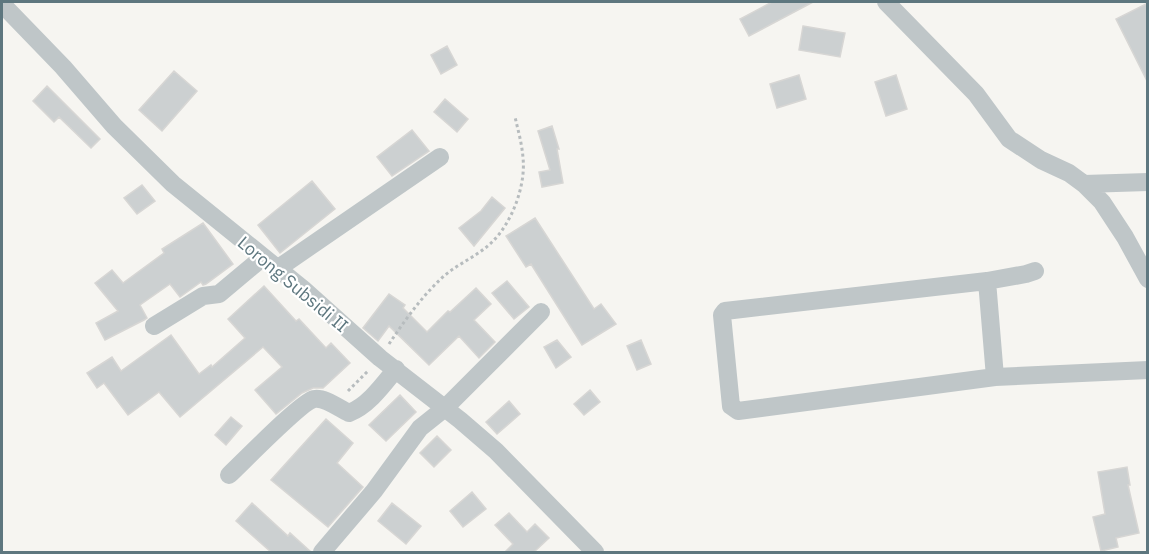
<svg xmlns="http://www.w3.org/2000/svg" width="1149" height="554" viewBox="0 0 1149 554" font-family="'IBM Plex Sans',sans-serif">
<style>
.building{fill:#ccd0d1;stroke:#d7d6d4;stroke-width:1.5}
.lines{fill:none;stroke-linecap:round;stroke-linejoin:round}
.path{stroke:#b7bcbe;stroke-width:3;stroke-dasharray:3 3;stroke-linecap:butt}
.minor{stroke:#bfc6c8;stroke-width:18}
.labels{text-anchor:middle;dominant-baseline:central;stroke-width:4.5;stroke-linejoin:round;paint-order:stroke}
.street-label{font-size:18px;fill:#5e777f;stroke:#fff}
</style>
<rect width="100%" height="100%" fill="#f6f5f1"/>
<path class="building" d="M 772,2 L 813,2 L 749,36 L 740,19 Z
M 1148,3 L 1148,83 L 1116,19 Z
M 803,26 L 845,33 L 840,57 L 799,50 Z
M 447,46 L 457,65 L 441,74 L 431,55 Z
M 174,71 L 197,91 L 162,131 L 139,110 Z
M 799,75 L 806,99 L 777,108 L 770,84 Z
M 896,75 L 907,109 L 886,116 L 875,82 Z
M 47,86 L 100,139 L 91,148 L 59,117 L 54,122 L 33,101 Z
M 445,99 L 468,119 L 457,132 L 434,112 Z
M 552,126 L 559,149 L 557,149 L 563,183 L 542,187 L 539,172 L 550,170 L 538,131 Z
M 412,130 L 429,151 L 392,176 L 377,157 Z
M 312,181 L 335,209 L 280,253 L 258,225 Z
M 142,185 L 155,201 L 137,214 L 124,198 Z
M 492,197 L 505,208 L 474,246 L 459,228 L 481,211 Z
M 535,218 L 594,309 L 601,304 L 616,324 L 582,345 L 531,264 L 526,267 L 506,236 Z
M 203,223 L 233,264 L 206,284 L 203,285 L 201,282 L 180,297 L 170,284 L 140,305 L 147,318 L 144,320 L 105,340 L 96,323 L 118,311 L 95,283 L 112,270 L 123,283 L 164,253 L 162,249 Z
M 507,281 L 529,307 L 514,319 L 492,293 Z
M 264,286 L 296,321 L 299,319 L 326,348 L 331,343 L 350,363 L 323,388 L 313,388 L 302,393 L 276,414 L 255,390 L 282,367 L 263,347 L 180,417 L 159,392 L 128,415 L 104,383 L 97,388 L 87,373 L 112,357 L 121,371 L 171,335 L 199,374 L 211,365 L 212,367 L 245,338 L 228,319 Z
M 476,288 L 491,304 L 474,320 L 495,342 L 479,358 L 459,336 L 429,365 L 389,326 L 378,341 L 363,328 L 389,294 L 405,305 L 403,308 L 427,332 L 448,311 L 450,312 Z
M 557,340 L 571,357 L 556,368 L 544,347 Z
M 641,340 L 651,364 L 637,370 L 627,346 Z
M 590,390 L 600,402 L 584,415 L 574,404 Z
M 400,395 L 416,412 L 386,441 L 369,425 Z
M 509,401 L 520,414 L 497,434 L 486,422 Z
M 231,417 L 242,426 L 226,445 L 215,435 Z
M 326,419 L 353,443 L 337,463 L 363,487 L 328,527 L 271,480 Z
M 437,436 L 451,450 L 434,467 L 420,453 Z
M 1127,467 L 1130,485 L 1128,485 L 1139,533 L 1116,538 L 1118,547 L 1101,551 L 1093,517 L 1105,514 L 1098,472 Z
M 472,492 L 486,509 L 463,527 L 450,511 Z
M 252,503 L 288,536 L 290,533 L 311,552 L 271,552 L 236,521 Z
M 392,503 L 421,526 L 406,544 L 378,521 Z
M 509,513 L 527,532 L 535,524 L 549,538 L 534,552 L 505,552 L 513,544 L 495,525 Z"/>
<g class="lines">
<path class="path" d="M 389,344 C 405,320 422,296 444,276 C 459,263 478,256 492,242 C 512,223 526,185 523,158 C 522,144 518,130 515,117
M 348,391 L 369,370"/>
<path class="minor" d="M 886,2 L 976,94 L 1009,139 L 1041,160 L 1069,173 L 1084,184 L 1102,202 L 1125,237 L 1148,279
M 2,4 L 63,67 L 114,126 L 173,184 L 303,289 L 380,358 L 460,420 L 496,451 L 595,552
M 1084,184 L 1148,182
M 277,269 L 440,157
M 1035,271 L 1026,274 L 987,281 L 725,311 L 722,315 L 731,406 L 738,411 L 995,377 L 1148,370
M 987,281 L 995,377
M 154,326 L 203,296 L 219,294 L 262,258
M 229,475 C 243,462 301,402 314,399 C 325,397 340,409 349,413 C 368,406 383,385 396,369
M 322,552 L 374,491 L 420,428 L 445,408 L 541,312"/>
</g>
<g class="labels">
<g class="street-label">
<text transform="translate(293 284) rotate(40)">Lorong Subsidi II</text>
</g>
</g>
<rect width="1149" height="554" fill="none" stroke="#5e777f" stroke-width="6"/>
</svg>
